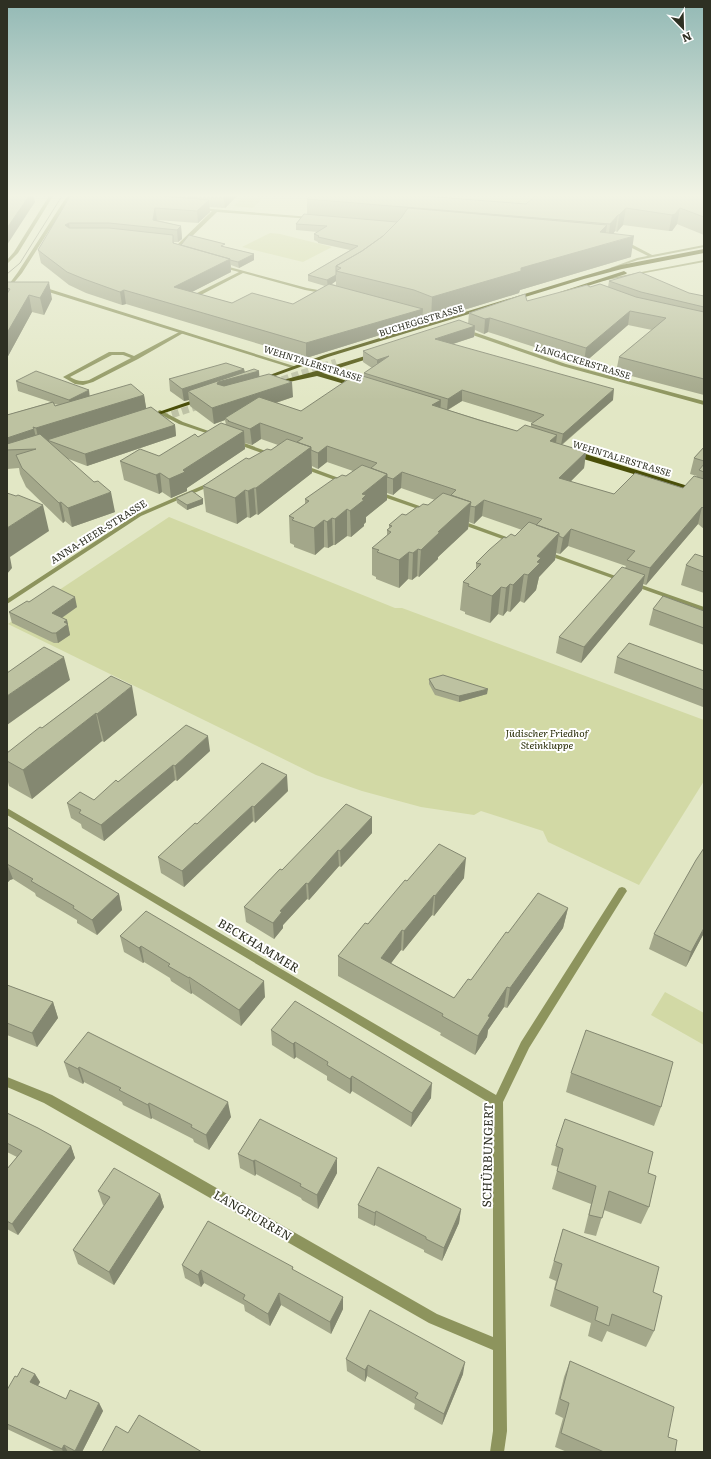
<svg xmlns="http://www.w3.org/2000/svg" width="711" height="1459" viewBox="0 0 711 1459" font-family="Literata,serif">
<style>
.green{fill:#d2d9a5}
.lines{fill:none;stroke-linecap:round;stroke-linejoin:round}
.primary-tunnel{stroke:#bec2a5;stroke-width:7;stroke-dasharray:7 3.5;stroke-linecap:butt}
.minor{fill:#8d945d;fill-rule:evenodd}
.tertiary{fill:#8d945d;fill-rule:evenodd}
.primary{fill:#4a4f09;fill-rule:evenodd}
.tram{stroke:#878b73;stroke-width:1}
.wall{fill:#a3a78a;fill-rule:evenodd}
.shaded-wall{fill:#848871}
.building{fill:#bdc2a1;stroke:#848871}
.labels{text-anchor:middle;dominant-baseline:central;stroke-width:4;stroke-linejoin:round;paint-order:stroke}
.far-street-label{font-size:9px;fill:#2e3023;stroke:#fff}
.street-label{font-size:10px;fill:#2e3023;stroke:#fff}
.park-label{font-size:10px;font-style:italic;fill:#292d07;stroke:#fff}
.near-street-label{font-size:12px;fill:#2e3023;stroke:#fff}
</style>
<rect width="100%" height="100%" fill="#e2e7c5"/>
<path class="green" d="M 243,196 L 264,196 L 253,208 L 234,206 Z
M 421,196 L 530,196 L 523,211 Z
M 270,233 L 280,234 L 332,247 L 303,262 L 242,247 Z
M 169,517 L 395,608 L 402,608 L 704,720 L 704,781 L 639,885 L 548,842 L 543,831 L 481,811 L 474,815 L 421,807 L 362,791 L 316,775 L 8,624 Z
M 665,992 L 704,1013 L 704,1045 L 651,1015 Z"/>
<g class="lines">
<path class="primary-tunnel" d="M 272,383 L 336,362
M 152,421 L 205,404"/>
<path class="minor" d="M 199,208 L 311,217 L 313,218 L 311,219 L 217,212 L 182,246 L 179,250 L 180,254 L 176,255 L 175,250 L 178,244 L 212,211 L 198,210 Z
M 623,244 L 633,245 L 654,256 L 650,257 L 630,247 L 621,246 L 621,245 Z
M 222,265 L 307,288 L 329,292 L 329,293 L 327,294 L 305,290 L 243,273 L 195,298 L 191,298 L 191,296 L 239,272 L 220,267 L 220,266 Z
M 411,315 L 415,315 L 433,323 L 429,324 L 411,317 Z
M 464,330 L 468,330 L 566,364 L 704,401 L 704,405 L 562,366 L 464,332 Z
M 181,331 L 185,332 L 138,359 L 93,382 L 83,385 L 75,384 L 63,377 L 109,352 L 124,352 L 134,356 ZM 112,355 L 123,355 L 131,358 L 89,380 C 81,382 77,381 70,377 Z
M 160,410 L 183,422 L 220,435 L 215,436 L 179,424 L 158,413 L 158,411 Z
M 236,440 L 274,454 L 275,455 L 272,457 L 270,456 L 234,443 L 233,442 Z
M 301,464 L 347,481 L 348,482 L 347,483 L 343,483 L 299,467 L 298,466 Z
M 213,481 L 215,482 L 215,484 L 141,516 L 7,604 L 7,599 L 137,514 Z
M 377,491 L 428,509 L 429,510 L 426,512 L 424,511 L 375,494 L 374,493 Z
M 460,520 L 515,540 L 516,541 L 515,542 L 511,542 L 458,523 L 458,521 Z
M 546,551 L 624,579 L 625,580 L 624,581 L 620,581 L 544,554 L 544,552 Z
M 633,582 L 704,607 L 704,611 L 631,585 L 630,584 Z
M 7,808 L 496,1095 L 521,1042 L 619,888 L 622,887 L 625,888 L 627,891 L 625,894 L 529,1048 L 503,1102 L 507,1431 L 504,1452 L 490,1452 L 493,1431 L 493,1350 L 429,1323 L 44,1103 L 7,1087 L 7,1077 L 52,1095 L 159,1155 L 437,1314 L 493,1337 L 493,1105 L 7,815 Z"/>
<path class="tertiary" d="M 49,196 L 53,196 L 18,253 L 7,264 L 7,260 L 14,252 Z
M 67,196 L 71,196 L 54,224 L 50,229 L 22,273 L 7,291 L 7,287 L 18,272 Z
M 704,245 L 704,247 L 638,260 L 612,269 L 610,268 L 637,258 Z
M 704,260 L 704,262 L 602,281 L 600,280 Z
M 39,287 L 43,287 L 297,367 L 292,368 L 39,289 Z"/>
<path class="primary" d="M 704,249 L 704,253 L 622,269 L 584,279 L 328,357 L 261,381 L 256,380 L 324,355 L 580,277 L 621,265 Z
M 624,271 L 627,273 L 626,274 L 565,293 L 560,292 Z
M 375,353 L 378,355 L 377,356 L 323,373 L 359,385 L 359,387 L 355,387 L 317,376 L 275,385 L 272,383 L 316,371 Z
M 202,397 L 205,399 L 204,400 L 149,418 L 144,417 Z
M 570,451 L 576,451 L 704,491 L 704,495 L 570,455 Z"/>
<path class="tram" d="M 7,274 L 20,263 L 62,196"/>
</g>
<path class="wall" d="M 72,196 L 237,196 L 225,208 L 209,207 L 210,212 L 198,223 L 157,220 L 181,226 L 182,239 L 178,242 L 174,242 L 174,243 L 181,245 L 226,247 L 254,254 L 254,260 L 239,268 L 231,265 L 231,272 L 192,292 L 232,303 L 293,304 L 325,286 L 308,281 L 308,275 L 350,250 L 318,243 L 318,242 L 314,240 L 314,234 L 318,232 L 296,230 L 296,224 L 307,214 L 307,199 L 310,196 L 433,196 L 433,197 L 526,204 L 704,196 L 704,235 L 677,224 L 672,231 L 669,231 L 623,225 L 617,232 L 615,231 L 613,234 L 631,257 L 520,290 L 519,293 L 431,320 L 423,316 L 422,322 L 306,358 L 126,304 L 122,305 L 86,293 L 69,285 L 41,263 L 38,250 ZM 336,281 L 336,285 L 331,284 Z
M 609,281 L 704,296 L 704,395 L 616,372 L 619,357 L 652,330 L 628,325 L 584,363 L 488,332 L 484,334 L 475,330 L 474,337 L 453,344 L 613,400 L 562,445 L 586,452 L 584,468 L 570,482 L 614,494 L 683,488 L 697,477 L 697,476 L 690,474 L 694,458 L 704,447 L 704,529 L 698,524 L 646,585 L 643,584 L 642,590 L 581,663 L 556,653 L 559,637 L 625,568 L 626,566 L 568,546 L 560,554 L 556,553 L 555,560 L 539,577 L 536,590 L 524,603 L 520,601 L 510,612 L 507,611 L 503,616 L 498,614 L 490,623 L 465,614 L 465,612 L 460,610 L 463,582 L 476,569 L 476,563 L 506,538 L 515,536 L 522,530 L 482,516 L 474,524 L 469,522 L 468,529 L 438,557 L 438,559 L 419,577 L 417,576 L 412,580 L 408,579 L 399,588 L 376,579 L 376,577 L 372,575 L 372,548 L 387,536 L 387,530 L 389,528 L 389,525 L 419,507 L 428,505 L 435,500 L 401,488 L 393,495 L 387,493 L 387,500 L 366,517 L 366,522 L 364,524 L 364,526 L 351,537 L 347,536 L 335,545 L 333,545 L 328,548 L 324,547 L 315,555 L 294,547 L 294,545 L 290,543 L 289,516 L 305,504 L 305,499 L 337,478 L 346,476 L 353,471 L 327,462 L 318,469 L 312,466 L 312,473 L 258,515 L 256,514 L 250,518 L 247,517 L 237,524 L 206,512 L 203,486 L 249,459 L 271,450 L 278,445 L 261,439 L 252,445 L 245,443 L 245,449 L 187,488 L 187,491 L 171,498 L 162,492 L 159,494 L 124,480 L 120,461 L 159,456 L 198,437 L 226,425 L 225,420 L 214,424 L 190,406 L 189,400 L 184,401 L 170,391 L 169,379 L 244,369 L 245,372 L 259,371 L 259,377 L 293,397 L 276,403 L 301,411 L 364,376 L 364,373 L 372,368 L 363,362 L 363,351 L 468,324 L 469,313 L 527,301 L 590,287 L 608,287 ZM 462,401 L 533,423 L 531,424 L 531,427 L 517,431 L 448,410 Z
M 7,282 L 52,299 L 44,315 L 32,312 L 7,358 Z
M 16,381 L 90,396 L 144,395 L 146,409 L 175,425 L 176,436 L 87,466 L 66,458 L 115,512 L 72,527 L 65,521 L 63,523 L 26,487 L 20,474 L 19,468 L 7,469 L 7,415 L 51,402 L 18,391 ZM 54,404 L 59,405 L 55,406 Z
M 176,498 L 203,499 L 203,504 L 187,510 L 177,503 Z
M 704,557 L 704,593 L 681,585 L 686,565 Z
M 29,602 L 77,607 L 62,618 L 67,620 L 70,635 L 58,643 L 54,643 L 12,623 L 9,612 Z
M 653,609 L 704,611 L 704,645 L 649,625 Z
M 617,657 L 704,671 L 704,706 L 703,707 L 614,673 Z
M 111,676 L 137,715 L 104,742 L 102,741 L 32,799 L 9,786 L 7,778 L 7,753 L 42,728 Z
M 429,679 L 487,694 L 459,702 L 435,695 L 429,684 Z
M 210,751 L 177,781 L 175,780 L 104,841 L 82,828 L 81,824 L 71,818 L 67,803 L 94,800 L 118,782 Z
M 288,791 L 255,823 L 253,821 L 184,887 L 161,873 L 158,857 L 197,824 Z
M 372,817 L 372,833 L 341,867 L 339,866 L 309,900 L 307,899 L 283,925 L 283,928 L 274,939 L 246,922 L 244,907 L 282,870 Z
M 7,827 L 119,894 L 122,910 L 97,935 L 77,923 L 77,920 L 36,896 L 35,893 L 13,879 L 10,880 L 7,883 Z
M 464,878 L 434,916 L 432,915 L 403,951 L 401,950 L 391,963 L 454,998 L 471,980 L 508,933 L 568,908 L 563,928 L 507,1008 L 504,1007 L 488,1030 L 487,1037 L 475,1055 L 440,1035 L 441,1033 L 338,976 L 338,956 L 407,881 Z
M 704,933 L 686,967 L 649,949 L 654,934 Z
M 120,936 L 265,997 L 241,1026 L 192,993 L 191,994 L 171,981 L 170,978 L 144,962 L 143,963 L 124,952 Z
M 7,985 L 53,1002 L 58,1018 L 37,1047 L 7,1035 Z
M 271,1030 L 431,1098 L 411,1127 L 352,1091 L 350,1094 L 327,1080 L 327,1076 L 296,1057 L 294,1059 L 272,1045 Z
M 64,1062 L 231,1117 L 209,1150 L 194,1142 L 193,1139 L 152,1118 L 151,1119 L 123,1105 L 122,1102 L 84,1082 L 83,1084 L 69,1077 Z
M 571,1073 L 661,1107 L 654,1126 L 566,1092 Z
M 7,1113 L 71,1146 L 75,1158 L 18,1235 L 7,1229 L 7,1169 L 17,1157 L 7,1152 Z
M 556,1146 L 648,1173 L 649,1207 L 641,1224 L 604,1210 L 596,1236 L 584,1233 L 591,1204 L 552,1189 L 558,1167 L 551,1165 Z
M 238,1154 L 337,1173 L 318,1209 L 302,1200 L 301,1198 L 256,1174 L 255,1176 L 240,1168 Z
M 98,1191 L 160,1194 L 164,1207 L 114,1285 L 78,1264 L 73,1250 L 104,1205 L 103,1205 Z
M 358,1205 L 461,1209 L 459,1223 L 442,1261 L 424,1252 L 424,1250 L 375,1225 L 374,1226 L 358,1218 Z
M 563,1229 L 653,1292 L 654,1331 L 646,1347 L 607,1331 L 602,1342 L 588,1336 L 591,1323 L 550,1306 L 556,1281 L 549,1278 Z
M 182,1265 L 293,1267 L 293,1270 L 343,1309 L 331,1334 L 281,1305 L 270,1326 L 245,1311 L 244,1305 L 204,1283 L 201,1287 L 185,1278 Z
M 346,1359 L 463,1374 L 442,1425 L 414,1409 L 415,1404 L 367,1376 L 365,1382 L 347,1371 Z
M 570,1361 L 668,1437 L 675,1452 L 567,1452 L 555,1447 L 563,1418 L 555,1414 L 564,1377 Z
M 35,1374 L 40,1382 L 38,1386 L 66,1399 L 99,1403 L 103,1411 L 82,1452 L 56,1452 L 7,1429 L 7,1390 L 17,1377 Z"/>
<path class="shaded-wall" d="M 29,196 L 34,196 L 35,202 L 31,208 L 7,245 L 7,228 Z
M 188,196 L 196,196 L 197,198 L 189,205 Z
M 224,196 L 237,196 L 225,208 Z
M 425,196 L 433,196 L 426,209 Z
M 209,200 L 210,212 L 198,223 L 197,211 Z
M 155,208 L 157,220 L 156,228 L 153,220 Z
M 626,208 L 623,225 L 617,232 L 619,215 Z
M 680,208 L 677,224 L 672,231 L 669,231 L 672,215 Z
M 618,215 L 615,231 L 608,241 L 610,224 Z
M 69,223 L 71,236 L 65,225 Z
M 607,225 L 604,245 L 634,236 L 631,257 L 520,290 L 519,293 L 431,320 L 432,297 L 521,268 L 600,232 Z
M 181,226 L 182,239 L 178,242 L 177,230 Z
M 254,254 L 254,260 L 239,268 L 238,262 Z
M 230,259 L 231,272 L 176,300 L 174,287 Z
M 336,275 L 336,281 L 328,287 L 327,280 Z
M 49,282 L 52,299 L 44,315 L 40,298 Z
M 124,290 L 126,304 L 122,305 L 120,292 Z
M 29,295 L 32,312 L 7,358 L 7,333 Z
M 423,309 L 422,322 L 306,358 L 306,343 Z
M 630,311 L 628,325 L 584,363 L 586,348 Z
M 490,318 L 488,332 L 484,334 L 485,319 Z
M 475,326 L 474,337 L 434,350 L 435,339 Z
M 389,356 L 377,371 L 377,360 Z
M 244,369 L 245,375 L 259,371 L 260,386 L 188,391 L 189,400 L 184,401 L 182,389 Z
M 292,382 L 293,397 L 227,419 L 225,418 L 225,420 L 214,424 L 212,408 Z
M 614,389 L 613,400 L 561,445 L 563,434 Z
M 89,390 L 90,399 L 71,410 L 69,400 Z
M 462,390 L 462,401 L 447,410 L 448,399 Z
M 144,395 L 147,413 L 47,440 L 40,447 L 36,428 Z
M 441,400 L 440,415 L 432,405 Z
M 260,423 L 261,439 L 252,445 L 250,429 Z
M 175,425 L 176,436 L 87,466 L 85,454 Z
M 34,429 L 38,447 L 7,450 L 7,438 Z
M 244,431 L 245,449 L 187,488 L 187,491 L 171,498 L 169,479 Z
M 557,435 L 555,451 L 550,441 Z
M 327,446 L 327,462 L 318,469 L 318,453 Z
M 311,447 L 312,473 L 258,515 L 256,488 Z
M 586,452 L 584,468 L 557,495 L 559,478 Z
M 402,472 L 401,488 L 393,495 L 393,479 Z
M 160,473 L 162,492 L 159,494 L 156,475 Z
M 387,474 L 387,500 L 366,517 L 366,522 L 364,524 L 364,526 L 351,537 L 350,511 L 362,494 Z
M 254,488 L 256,514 L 250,518 L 248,491 Z
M 245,490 L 247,517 L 237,524 L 235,498 Z
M 111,492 L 115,512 L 72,527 L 68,508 Z
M 203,499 L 203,504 L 187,510 L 187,505 Z
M 484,500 L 482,516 L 474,524 L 475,507 Z
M 61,502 L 65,521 L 63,523 L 59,503 Z
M 471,502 L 468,529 L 438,557 L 438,559 L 419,577 L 421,550 L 438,532 Z
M 43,505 L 49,531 L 10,557 L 12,568 L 7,574 L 7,528 Z
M 702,507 L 698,524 L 646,585 L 650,568 Z
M 347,509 L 347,536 L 335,545 L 335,519 Z
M 332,518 L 333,545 L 328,548 L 327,522 Z
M 324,520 L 324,547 L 315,555 L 314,528 Z
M 571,529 L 568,546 L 560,554 L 563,538 Z
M 559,533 L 555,560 L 539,577 L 536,590 L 524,603 L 528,575 L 537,556 Z
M 418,549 L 417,576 L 412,580 L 413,553 Z
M 409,552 L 408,579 L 399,588 L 399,560 Z
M 524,574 L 520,601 L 510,612 L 513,585 Z
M 645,575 L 642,590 L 581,663 L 584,647 Z
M 510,584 L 507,611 L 503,616 L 506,588 Z
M 501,587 L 498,614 L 490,623 L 492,596 Z
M 75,597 L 77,607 L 54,623 L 52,613 Z
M 67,620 L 70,635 L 58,643 L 56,633 L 64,622 Z
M 64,657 L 70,680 L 7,725 L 7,696 Z
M 132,686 L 137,715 L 104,742 L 97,714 Z
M 488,689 L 487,694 L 459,702 L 459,696 Z
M 96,713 L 102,741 L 32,799 L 23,770 Z
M 208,736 L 210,751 L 177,781 L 175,766 Z
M 173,765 L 175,780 L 104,841 L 101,825 Z
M 287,775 L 288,791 L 255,823 L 254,807 Z
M 252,806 L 253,821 L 184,887 L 182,871 Z
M 372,817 L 372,833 L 341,867 L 340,851 Z
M 338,850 L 339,866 L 309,900 L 308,884 Z
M 466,858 L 464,878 L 434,916 L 435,896 Z
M 7,864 L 13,879 L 10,880 L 7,883 Z
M 306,883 L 307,899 L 283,925 L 283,928 L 274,939 L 273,923 L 280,911 Z
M 119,894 L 122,910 L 97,935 L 92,920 Z
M 434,895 L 432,915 L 403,951 L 404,931 Z
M 568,908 L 563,928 L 507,1008 L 510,988 Z
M 704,928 L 704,933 L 686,967 L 691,952 Z
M 402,930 L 401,950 L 380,978 L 381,958 Z
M 141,946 L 144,962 L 143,963 L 139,948 Z
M 189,977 L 192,993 L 191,994 L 189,978 Z
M 264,981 L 265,997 L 241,1026 L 239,1010 Z
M 507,987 L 504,1007 L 488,1030 L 487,1037 L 475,1055 L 478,1036 L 488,1016 Z
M 53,1002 L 58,1018 L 37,1047 L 32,1033 Z
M 295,1042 L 296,1057 L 294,1059 L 293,1044 Z
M 79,1067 L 84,1082 L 83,1084 L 78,1069 Z
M 352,1076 L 352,1091 L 350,1094 L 350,1079 Z
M 432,1083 L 431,1098 L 411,1127 L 412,1113 Z
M 228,1102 L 231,1117 L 209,1150 L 206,1135 Z
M 149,1103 L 152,1118 L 151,1119 L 148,1105 Z
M 71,1146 L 75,1158 L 18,1235 L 12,1224 Z
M 337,1158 L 337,1173 L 318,1209 L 317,1195 Z
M 255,1160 L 256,1174 L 255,1176 L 253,1161 Z
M 160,1194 L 164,1207 L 114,1285 L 109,1272 Z
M 461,1209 L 459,1223 L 442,1261 L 444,1248 Z
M 376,1211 L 375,1225 L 374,1226 L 375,1213 Z
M 201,1270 L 204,1283 L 201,1287 L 198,1275 Z
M 279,1293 L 281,1305 L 270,1326 L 268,1314 Z
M 343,1297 L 343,1309 L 331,1334 L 330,1322 Z
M 465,1362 L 463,1374 L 442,1425 L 444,1414 Z
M 368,1365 L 367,1376 L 365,1382 L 365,1370 Z
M 35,1374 L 40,1382 L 35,1390 L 30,1382 Z
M 99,1403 L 103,1411 L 82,1452 L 76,1452 L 75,1451 Z
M 64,1445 L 68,1452 L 63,1452 L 62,1449 Z"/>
<path class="building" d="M 7,196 L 29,196 L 7,228 Z
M 72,196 L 162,196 L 209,200 L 197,211 L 155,208 L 153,220 L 181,226 L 177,230 L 109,223 L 69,223 L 65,225 L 69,228 L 109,228 L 173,235 L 173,243 L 230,259 L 174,287 L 232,303 L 252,293 L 293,304 L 329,284 L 423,309 L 306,343 L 124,290 L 120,292 L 84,279 L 67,272 L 38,250 L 69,198 Z
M 310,196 L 425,196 L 424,196 L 526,204 L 535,196 L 704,196 L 704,217 L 680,208 L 675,214 L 672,215 L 626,208 L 619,215 L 618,215 L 610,224 L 307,199 Z
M 408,208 L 607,225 L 600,232 L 634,236 L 521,268 L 521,271 L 432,297 L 414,290 L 336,271 L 341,268 L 336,266 L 362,251 L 383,236 L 401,218 Z
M 304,214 L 397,222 L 383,236 L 362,251 L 336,266 L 336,275 L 327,280 L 308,275 L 358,246 L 318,237 L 319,236 L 314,234 L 327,226 L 296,224 Z
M 189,235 L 225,244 L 221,246 L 254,254 L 238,262 L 230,260 L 230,259 L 181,245 Z
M 640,272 L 689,293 L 704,296 L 704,307 L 641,292 L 609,281 Z
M 7,282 L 49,282 L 40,298 L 29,295 L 7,333 L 7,294 L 10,289 L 7,288 Z
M 600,284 L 636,297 L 704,312 L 704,379 L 619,357 L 666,318 L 630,311 L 586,348 L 490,318 L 485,319 L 469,313 L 525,294 L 527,301 L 587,285 L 590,287 Z
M 459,320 L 475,326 L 435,339 L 614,389 L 563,434 L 531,424 L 544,415 L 535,412 L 462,390 L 448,399 L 364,373 L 389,356 L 377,360 L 363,351 Z
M 226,363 L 244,369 L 182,389 L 169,379 Z
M 254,369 L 259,371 L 218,382 L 217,384 L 224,386 L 269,374 L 292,382 L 212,408 L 188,391 Z
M 36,371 L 89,390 L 69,400 L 16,381 Z
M 356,374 L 441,400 L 432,405 L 479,420 L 517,431 L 525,425 L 557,435 L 550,441 L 586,452 L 559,478 L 614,494 L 635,473 L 683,488 L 694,476 L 704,479 L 704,509 L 702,507 L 650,568 L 627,560 L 635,551 L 571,529 L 563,538 L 559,536 L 559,533 L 536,525 L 542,519 L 484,500 L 475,507 L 470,506 L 471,502 L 451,495 L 456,490 L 402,472 L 393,479 L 387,477 L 387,474 L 371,468 L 377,463 L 327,446 L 318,453 L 311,450 L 311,447 L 297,442 L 303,438 L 260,423 L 250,429 L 228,421 L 229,421 L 225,418 L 259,397 L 301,411 Z
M 131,384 L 144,395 L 36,428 L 33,427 L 34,429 L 7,438 L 7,415 L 53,402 L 55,406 Z
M 151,407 L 175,425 L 85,454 L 47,440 Z
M 221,423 L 244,431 L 183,470 L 185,472 L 169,479 L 160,473 L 156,475 L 120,461 L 140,449 L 159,456 L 195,434 L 198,437 Z
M 40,434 L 94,482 L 98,481 L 111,492 L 68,508 L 61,502 L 59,503 L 22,468 L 16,455 L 36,449 L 7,450 L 7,444 Z
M 287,439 L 311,447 L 256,488 L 254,488 L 248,491 L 245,490 L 235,498 L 203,486 L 246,458 L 249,459 L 267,449 L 271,450 Z
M 704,447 L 704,461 L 694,458 Z
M 704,464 L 704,472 L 699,470 Z
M 362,465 L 387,474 L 362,494 L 366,495 L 362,499 L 364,500 L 350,511 L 347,509 L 335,519 L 332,518 L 327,522 L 324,520 L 314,528 L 292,520 L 294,518 L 289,516 L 309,501 L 305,499 L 335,478 L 337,478 L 342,475 L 346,476 Z
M 192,491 L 203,499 L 187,505 L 176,498 Z
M 7,493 L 16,496 L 18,495 L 43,505 L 7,528 Z
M 443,493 L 471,502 L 438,532 L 440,532 L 421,550 L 418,549 L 413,553 L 409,552 L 399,560 L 377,552 L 379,550 L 372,548 L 391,532 L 387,530 L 392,526 L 389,525 L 402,514 L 406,515 L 417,507 L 419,507 L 423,504 L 428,505 Z
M 529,522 L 559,533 L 537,556 L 541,558 L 537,562 L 540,563 L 528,575 L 524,574 L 513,585 L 510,584 L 506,588 L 501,587 L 492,596 L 468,586 L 469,584 L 463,582 L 481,564 L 476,563 L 489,550 L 504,537 L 506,538 L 511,534 L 515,536 Z
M 695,554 L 704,557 L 704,572 L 686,565 Z
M 622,567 L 645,575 L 584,647 L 559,637 Z
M 53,586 L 75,597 L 52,613 L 67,620 L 64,622 L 68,624 L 56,633 L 52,633 L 9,612 L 27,601 L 29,602 Z
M 663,596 L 704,611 L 704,628 L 653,609 Z
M 629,643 L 704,671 L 704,690 L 617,657 Z
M 44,647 L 64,657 L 7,696 L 7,673 Z
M 443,675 L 488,689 L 459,696 L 435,689 L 429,679 Z
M 111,676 L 132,686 L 97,714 L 96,713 L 23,770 L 7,761 L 7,753 L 40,727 L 42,728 Z
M 186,725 L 208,736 L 175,766 L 173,765 L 101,825 L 79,813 L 81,810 L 67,803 L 80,792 L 94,800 L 116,780 L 118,782 Z
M 262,763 L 287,775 L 254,807 L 252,806 L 182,871 L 158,857 L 195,823 L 197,824 Z
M 346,804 L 372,817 L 340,851 L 338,850 L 308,884 L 306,883 L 280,911 L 282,912 L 273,923 L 244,907 L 280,869 L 282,870 Z
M 7,827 L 119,894 L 92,920 L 73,908 L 74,906 L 31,881 L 33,879 L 7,864 Z
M 439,844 L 466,858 L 435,896 L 434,895 L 404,931 L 402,930 L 381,958 L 454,998 L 468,979 L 471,980 L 506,932 L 508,933 L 538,893 L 568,908 L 510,988 L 507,987 L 488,1016 L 490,1017 L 478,1036 L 442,1016 L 443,1014 L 338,956 L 365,923 L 368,924 L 405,880 L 407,881 Z
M 704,848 L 704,928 L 691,952 L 654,934 L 696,860 Z
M 146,911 L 264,981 L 239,1010 L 189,977 L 189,978 L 168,966 L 170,964 L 141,946 L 139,948 L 120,936 Z
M 7,985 L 53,1002 L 32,1033 L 7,1023 Z
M 295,1001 L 432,1083 L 412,1113 L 352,1076 L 350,1079 L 327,1065 L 328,1062 L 295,1042 L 293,1044 L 271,1030 Z
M 586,1030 L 673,1062 L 661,1107 L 571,1073 Z
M 88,1032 L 228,1102 L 206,1135 L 191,1127 L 192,1125 L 149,1103 L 148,1105 L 119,1090 L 121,1088 L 79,1067 L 78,1069 L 64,1062 Z
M 7,1113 L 38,1128 L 71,1146 L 12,1224 L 7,1221 L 7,1169 L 22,1151 L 7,1143 Z
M 260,1119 L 337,1158 L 317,1195 L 300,1186 L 301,1184 L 255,1160 L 253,1161 L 238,1154 Z
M 565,1119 L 653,1152 L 648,1173 L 656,1176 L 649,1207 L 609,1191 L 602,1218 L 589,1215 L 596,1186 L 557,1171 L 563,1149 L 556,1146 Z
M 378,1167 L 461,1209 L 444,1248 L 426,1239 L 426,1237 L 376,1211 L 375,1213 L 358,1205 Z
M 114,1168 L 160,1194 L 109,1272 L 73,1250 L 110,1197 L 98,1191 Z
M 208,1221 L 293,1267 L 292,1269 L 343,1297 L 330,1322 L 279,1293 L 268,1314 L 243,1299 L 245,1295 L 201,1270 L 198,1275 L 182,1265 Z
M 563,1229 L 659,1267 L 653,1292 L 662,1296 L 654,1331 L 612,1314 L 609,1326 L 595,1320 L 598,1307 L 555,1289 L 562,1264 L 554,1261 Z
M 370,1310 L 465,1362 L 444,1414 L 415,1398 L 418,1393 L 368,1365 L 365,1370 L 346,1359 Z
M 570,1361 L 674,1407 L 668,1437 L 677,1440 L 675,1452 L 604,1452 L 561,1433 L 569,1403 L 560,1399 Z
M 22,1368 L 35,1374 L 30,1382 L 49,1391 L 66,1399 L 70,1390 L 99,1403 L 75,1451 L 64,1445 L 62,1449 L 7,1424 L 7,1390 L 15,1376 L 17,1377 Z
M 139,1415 L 202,1452 L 102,1452 L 116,1426 L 128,1433 Z"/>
<linearGradient id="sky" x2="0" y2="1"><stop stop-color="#93b9b5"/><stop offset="0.49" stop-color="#f2f4e5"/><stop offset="1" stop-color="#f2f4e5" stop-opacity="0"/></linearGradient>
<rect width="711" height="400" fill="url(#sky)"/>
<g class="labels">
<g class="far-street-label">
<text transform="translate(421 320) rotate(-17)">BUCHEGGSTRASSE</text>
<text transform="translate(583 361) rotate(17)">LANGACKERSTRASSE</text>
<text transform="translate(313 363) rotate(17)">WEHNTALERSTRASSE</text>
<text transform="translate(622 458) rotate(17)">WEHNTALERSTRASSE</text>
</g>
<g class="street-label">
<text transform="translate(98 531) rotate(-32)">ANNA-HEER-STRASSE</text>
</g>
<g class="park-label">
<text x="547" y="732">Jüdischer Friedhof<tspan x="547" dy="12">Steinkluppe</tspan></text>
</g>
<g class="near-street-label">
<text transform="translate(259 945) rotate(31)">BECKHAMMER</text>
<text transform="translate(487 1155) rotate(-89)">SCHÜRBUNGERT</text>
<text transform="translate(253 1215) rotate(30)">LANGFURREN</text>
</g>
</g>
<rect width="711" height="1459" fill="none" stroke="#2e3023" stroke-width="16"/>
<g transform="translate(683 28) rotate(157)" stroke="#ffffff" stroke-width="3" paint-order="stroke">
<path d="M0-3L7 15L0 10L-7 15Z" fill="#2e3023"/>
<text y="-6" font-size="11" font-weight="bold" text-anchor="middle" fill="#2e3023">N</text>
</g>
</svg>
